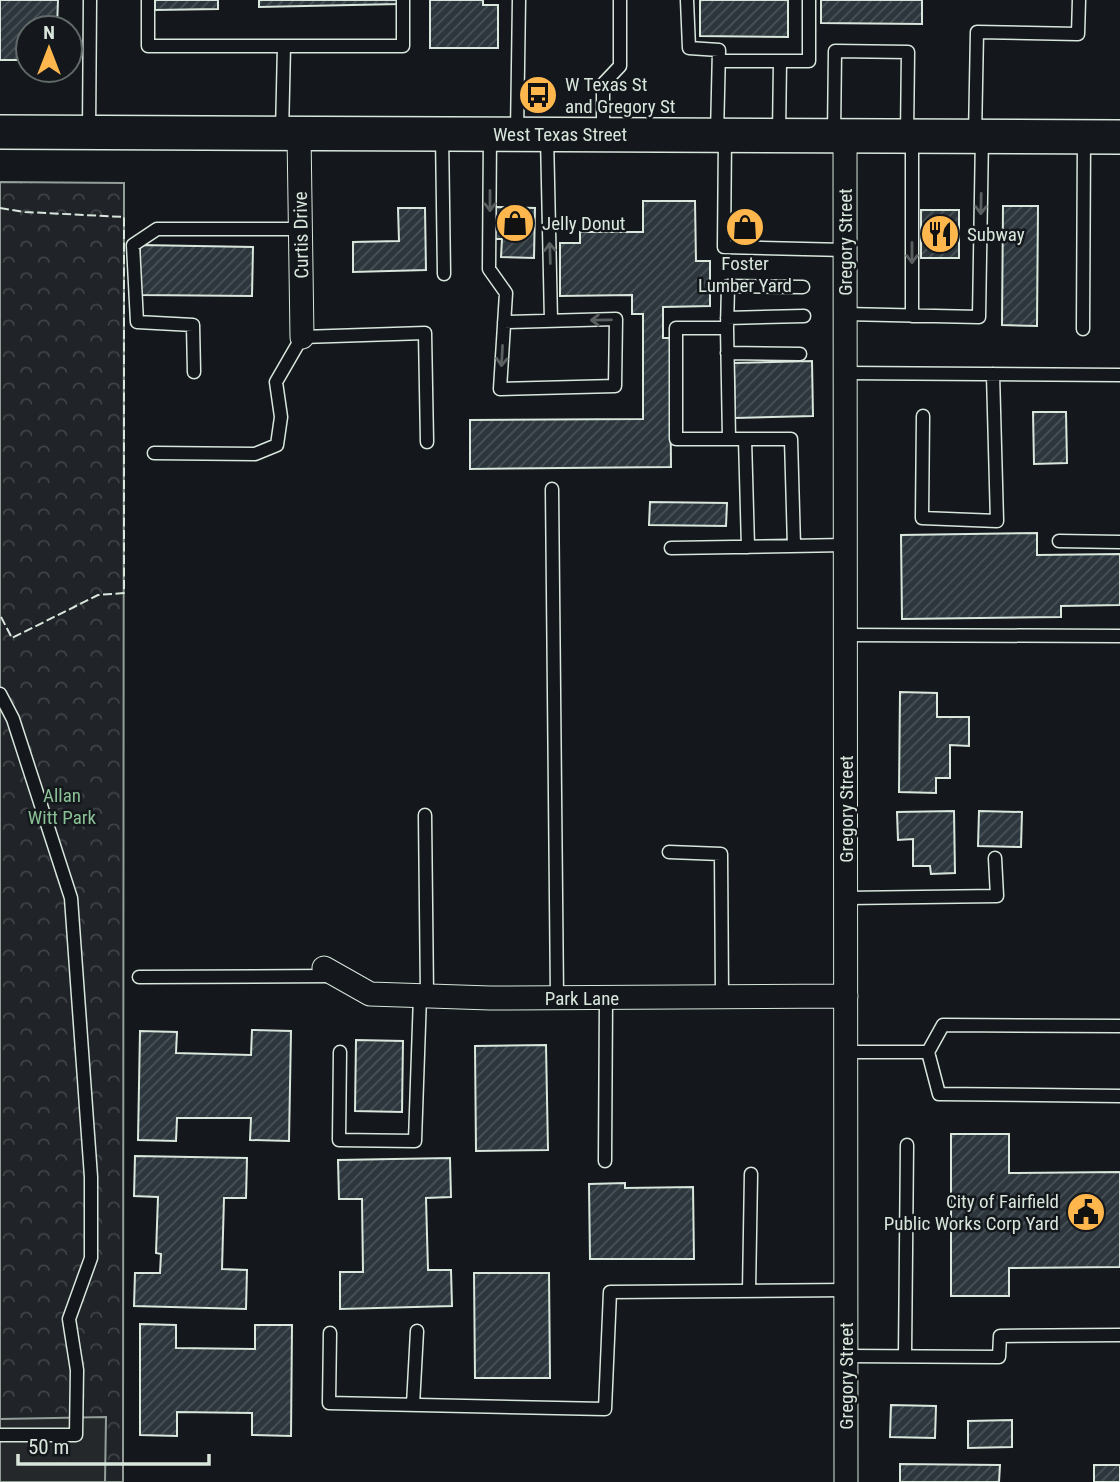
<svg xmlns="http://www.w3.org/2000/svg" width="1120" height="1482" font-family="'Roboto Condensed',sans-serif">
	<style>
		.park { fill: url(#park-crowns); stroke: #939e99; stroke-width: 2 }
		.parking { fill: #24282b; stroke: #939e99; stroke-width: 2 }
		.building { fill: url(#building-hatch); stroke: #d8e6dc; stroke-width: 2 }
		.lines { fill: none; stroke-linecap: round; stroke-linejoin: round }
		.lane-casing { stroke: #d8e6dc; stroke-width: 15 }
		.street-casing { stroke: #d8e6dc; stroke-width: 25 }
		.secondary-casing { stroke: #d8e6dc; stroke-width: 36 }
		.lane { stroke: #14181c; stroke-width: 12 }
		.street { stroke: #14181c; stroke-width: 23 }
		.secondary { stroke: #14181c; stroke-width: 33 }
		.fence { stroke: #d8e6dc; stroke-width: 2; stroke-dasharray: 9 3.5; stroke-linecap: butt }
		.oneway { stroke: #59605f }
		.labels { text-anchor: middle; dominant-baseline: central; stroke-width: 5; stroke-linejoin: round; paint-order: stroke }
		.poi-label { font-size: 19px; fill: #d8e6dc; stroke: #14181c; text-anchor: start }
		.street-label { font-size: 19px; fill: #d8e6dc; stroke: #14181c }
		.park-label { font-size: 19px; fill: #8ac095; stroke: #14181c }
	</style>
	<defs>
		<pattern id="park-crowns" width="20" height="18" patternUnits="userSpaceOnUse" patternTransform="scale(1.75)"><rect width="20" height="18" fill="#202428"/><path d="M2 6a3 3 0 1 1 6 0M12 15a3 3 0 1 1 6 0" fill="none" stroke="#404447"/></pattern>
		<pattern id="building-hatch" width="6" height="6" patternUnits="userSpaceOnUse" patternTransform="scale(1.75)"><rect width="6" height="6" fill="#2c363c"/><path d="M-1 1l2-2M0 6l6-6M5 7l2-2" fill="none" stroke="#4a5358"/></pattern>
	</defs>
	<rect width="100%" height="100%" fill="#14181c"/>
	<!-- park -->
	<path class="park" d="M0,182L124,183L123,1482H0Z"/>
	<!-- parking -->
	<path class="parking" d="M106,1417L105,1482H0V1419Z"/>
	<!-- building -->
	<path class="building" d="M0,0H58L57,28H28V60H0Z
		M155,0H218V9L155,10Z
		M259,0H399V4L259,7Z
		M430,0H483V5H498V48H430Z
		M700,0H788V37L700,36Z
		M821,0H922V24L821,23Z
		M643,201H695L696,261H710V306L663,307V338H670L671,467L470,469V420L643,419V314H632V295L560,296V243H580V232H643Z
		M1003,206H1038L1037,326L1002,325Z
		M496,207L535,208L534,258L501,257L502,239H495Z
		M398,208H425L426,270L353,272V242L399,241Z
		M921,210H959V258H921Z
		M140,245L253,247L252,296L140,295Z
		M812,361L813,416L735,418L734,363Z
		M1033,412H1066L1067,463L1034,464Z
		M650,502L727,503L726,526L649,525Z
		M1037,533V555L1120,554V605L1061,606V617L902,619L901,535Z
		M900,692L937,693V717H969V746L950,745V778H936V793L899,792Z
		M954,811L955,873L931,874L930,866H913V839L898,840L897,812Z
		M979,811L1022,812L1021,847L978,846Z
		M252,1030L291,1031L289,1141L250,1140L251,1118H177L176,1141L138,1140L140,1031L177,1032L176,1053L251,1055Z
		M356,1040L403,1041L402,1112L355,1111Z
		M546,1045L548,1150L476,1151L475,1046Z
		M951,1134H1009V1173L1120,1172V1267L1009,1268V1296H951Z
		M135,1156L247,1158L246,1198H224L222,1269L247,1270L246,1309L134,1306L135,1273H160L161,1254L156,1253L158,1197L134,1196Z
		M450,1158L451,1197L426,1198L428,1270H451L452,1306L340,1309V1272H363L362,1199H339L338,1160Z
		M625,1183V1188L693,1187L694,1259H590L589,1184Z
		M474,1273H549L550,1378H475Z
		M140,1324L176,1325V1348L255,1349V1325H292L291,1436L252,1435V1413L177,1412V1436L140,1435Z
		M891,1405L936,1406L935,1438L890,1437Z
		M1012,1420V1447L968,1448V1421Z
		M900,1464L1000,1465L999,1482H900Z
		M1094,1465H1120V1482H1094Z"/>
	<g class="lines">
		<defs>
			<path id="lane" d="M148,0V46H403V0
				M687,0L689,48L719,50L717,134
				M719,61H809V0
				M89,132L90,0
				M282,133L284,46
				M517,133L519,0
				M603,133V84L620,66V0
				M442,134L444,274
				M490,134L489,269L506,293L500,389L615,386L616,319L504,322
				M779,134L780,61
				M725,135L724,247L845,250
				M834,135L835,51L908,52L907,136
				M547,136L551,321
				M912,136V316
				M975,136L977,32L1078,34L1079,0
				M845,314L979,317L982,136
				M727,318L804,316
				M727,328L728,286L803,287
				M1083,329L1084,137
				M727,353L800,354
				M194,372L193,325L137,322L133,245L157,229H301
				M845,373L1120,375
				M923,416L922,518L997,521L993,374
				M729,439L727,328H676V439H745L748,547
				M745,439H791L794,546
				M154,453L255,454L277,445L281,417L276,382L302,337L425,333L427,442
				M552,489L557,998
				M1059,541L1120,542
				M671,548L845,545
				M845,635L1120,636
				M0,694L13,719L71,898L91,1177V1258L69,1319L77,1370L76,1435H0
				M425,815L427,996
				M669,852L721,854L722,997
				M846,898L997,896L995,858
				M139,977L331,976
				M1120,1026L943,1025L928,1052L939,1094L1120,1096
				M340,1052L339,1140L415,1141L420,996
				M846,1052H928
				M605,1161L606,997
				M749,1291L751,1174
				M330,1333L329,1403L605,1409L610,1292L846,1290
				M846,1356L999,1357L1000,1336L1120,1335
				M905,1356L907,1145
				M413,1405L417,1331"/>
			<path id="street" d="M299,134L302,337
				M845,136L846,1482
				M324,968L370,994L490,998L846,996"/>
			<path id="secondary" d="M0,132L1120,137"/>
		</defs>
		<!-- lane casing -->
		<use href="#lane" class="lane-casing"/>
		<!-- street casing -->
		<use href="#street" class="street-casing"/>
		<!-- secondary casing -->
		<use href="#secondary" class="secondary-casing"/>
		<!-- lane -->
		<use href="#lane" class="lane"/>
		<!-- street -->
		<use href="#street" class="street"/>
		<!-- secondary -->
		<use href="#secondary" class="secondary"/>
		<!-- fence -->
		<path class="fence" d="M0,208L25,212L124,217V593L98,595L12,638L0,615"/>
	</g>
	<!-- one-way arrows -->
	<defs><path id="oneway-shaft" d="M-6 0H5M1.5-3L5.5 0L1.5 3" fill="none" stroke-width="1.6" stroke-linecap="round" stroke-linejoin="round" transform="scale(1.75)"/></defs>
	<g class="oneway">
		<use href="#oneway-shaft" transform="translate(490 201) rotate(90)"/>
		<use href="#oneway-shaft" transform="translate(981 204) rotate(91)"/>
		<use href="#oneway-shaft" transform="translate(550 253) rotate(-92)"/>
		<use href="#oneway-shaft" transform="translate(912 253) rotate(90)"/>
		<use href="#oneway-shaft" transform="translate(601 320) rotate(179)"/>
		<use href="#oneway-shaft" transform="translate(502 356) rotate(93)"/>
	</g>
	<!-- icons -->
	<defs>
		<symbol id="bus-disc" viewBox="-11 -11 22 22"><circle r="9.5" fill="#ffb74d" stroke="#14181c"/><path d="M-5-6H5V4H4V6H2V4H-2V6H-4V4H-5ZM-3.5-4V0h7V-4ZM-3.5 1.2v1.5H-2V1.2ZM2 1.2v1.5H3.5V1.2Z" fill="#111"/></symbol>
		<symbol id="shop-disc" viewBox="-11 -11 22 22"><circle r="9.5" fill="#ffb74d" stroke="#14181c"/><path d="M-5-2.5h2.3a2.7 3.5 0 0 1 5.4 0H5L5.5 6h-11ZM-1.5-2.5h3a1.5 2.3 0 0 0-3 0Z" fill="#111"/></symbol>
		<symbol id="restaurant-disc" viewBox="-11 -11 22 22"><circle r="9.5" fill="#ffb74d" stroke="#14181c"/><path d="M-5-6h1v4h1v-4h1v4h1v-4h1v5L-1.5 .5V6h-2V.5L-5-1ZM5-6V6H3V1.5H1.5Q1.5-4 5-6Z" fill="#111"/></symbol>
		<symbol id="civic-disc" viewBox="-11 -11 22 22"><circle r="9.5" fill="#ffb74d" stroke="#14181c"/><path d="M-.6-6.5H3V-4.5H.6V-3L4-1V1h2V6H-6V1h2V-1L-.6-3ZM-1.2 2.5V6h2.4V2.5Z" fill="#111"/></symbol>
	</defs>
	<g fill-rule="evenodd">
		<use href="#bus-disc" x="516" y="73" width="44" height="44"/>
		<use href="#shop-disc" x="493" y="201" width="44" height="44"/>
		<use href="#shop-disc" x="723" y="205" width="44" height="44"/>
		<use href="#restaurant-disc" x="918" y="212" width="44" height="44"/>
		<use href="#civic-disc" x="1064" y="1190" width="44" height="44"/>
	</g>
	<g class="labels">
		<!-- poi labels -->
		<g class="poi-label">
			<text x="565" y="84">W Texas St<tspan x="565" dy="22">and Gregory St</tspan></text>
			<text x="542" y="223">Jelly Donut</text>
			<text x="967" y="234">Subway</text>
			<text x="745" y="263" text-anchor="middle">Foster<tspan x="745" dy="22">Lumber Yard</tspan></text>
			<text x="1059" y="1201" text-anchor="end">City of Fairfield<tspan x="1059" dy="22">Public Works Corp Yard</tspan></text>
		</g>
		<!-- street labels -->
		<g class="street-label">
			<text x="560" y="134">West Texas Street</text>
			<text transform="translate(301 235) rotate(-91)">Curtis Drive</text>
			<text transform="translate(845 242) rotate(-90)">Gregory Street</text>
			<text transform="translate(846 809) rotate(-90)">Gregory Street</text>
			<text x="582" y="998">Park Lane</text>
			<text transform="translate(846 1376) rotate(-90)">Gregory Street</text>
		</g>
		<!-- park labels -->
		<g class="park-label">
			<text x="62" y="795">Allan<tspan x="62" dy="22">Witt Park</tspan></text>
		</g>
	</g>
	<!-- north arrow -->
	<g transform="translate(49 49)"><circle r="33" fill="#14181c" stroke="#626a69" stroke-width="2"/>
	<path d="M0-5L12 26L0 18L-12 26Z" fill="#ffb74d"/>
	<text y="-10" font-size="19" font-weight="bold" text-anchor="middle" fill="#d8e6dc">N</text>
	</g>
	<!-- scale -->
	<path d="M18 1454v10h191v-10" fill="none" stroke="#d8e6dc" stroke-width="3.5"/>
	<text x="28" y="1454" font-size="21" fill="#d8e6dc" stroke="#14181c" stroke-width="5" paint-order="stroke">50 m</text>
</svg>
